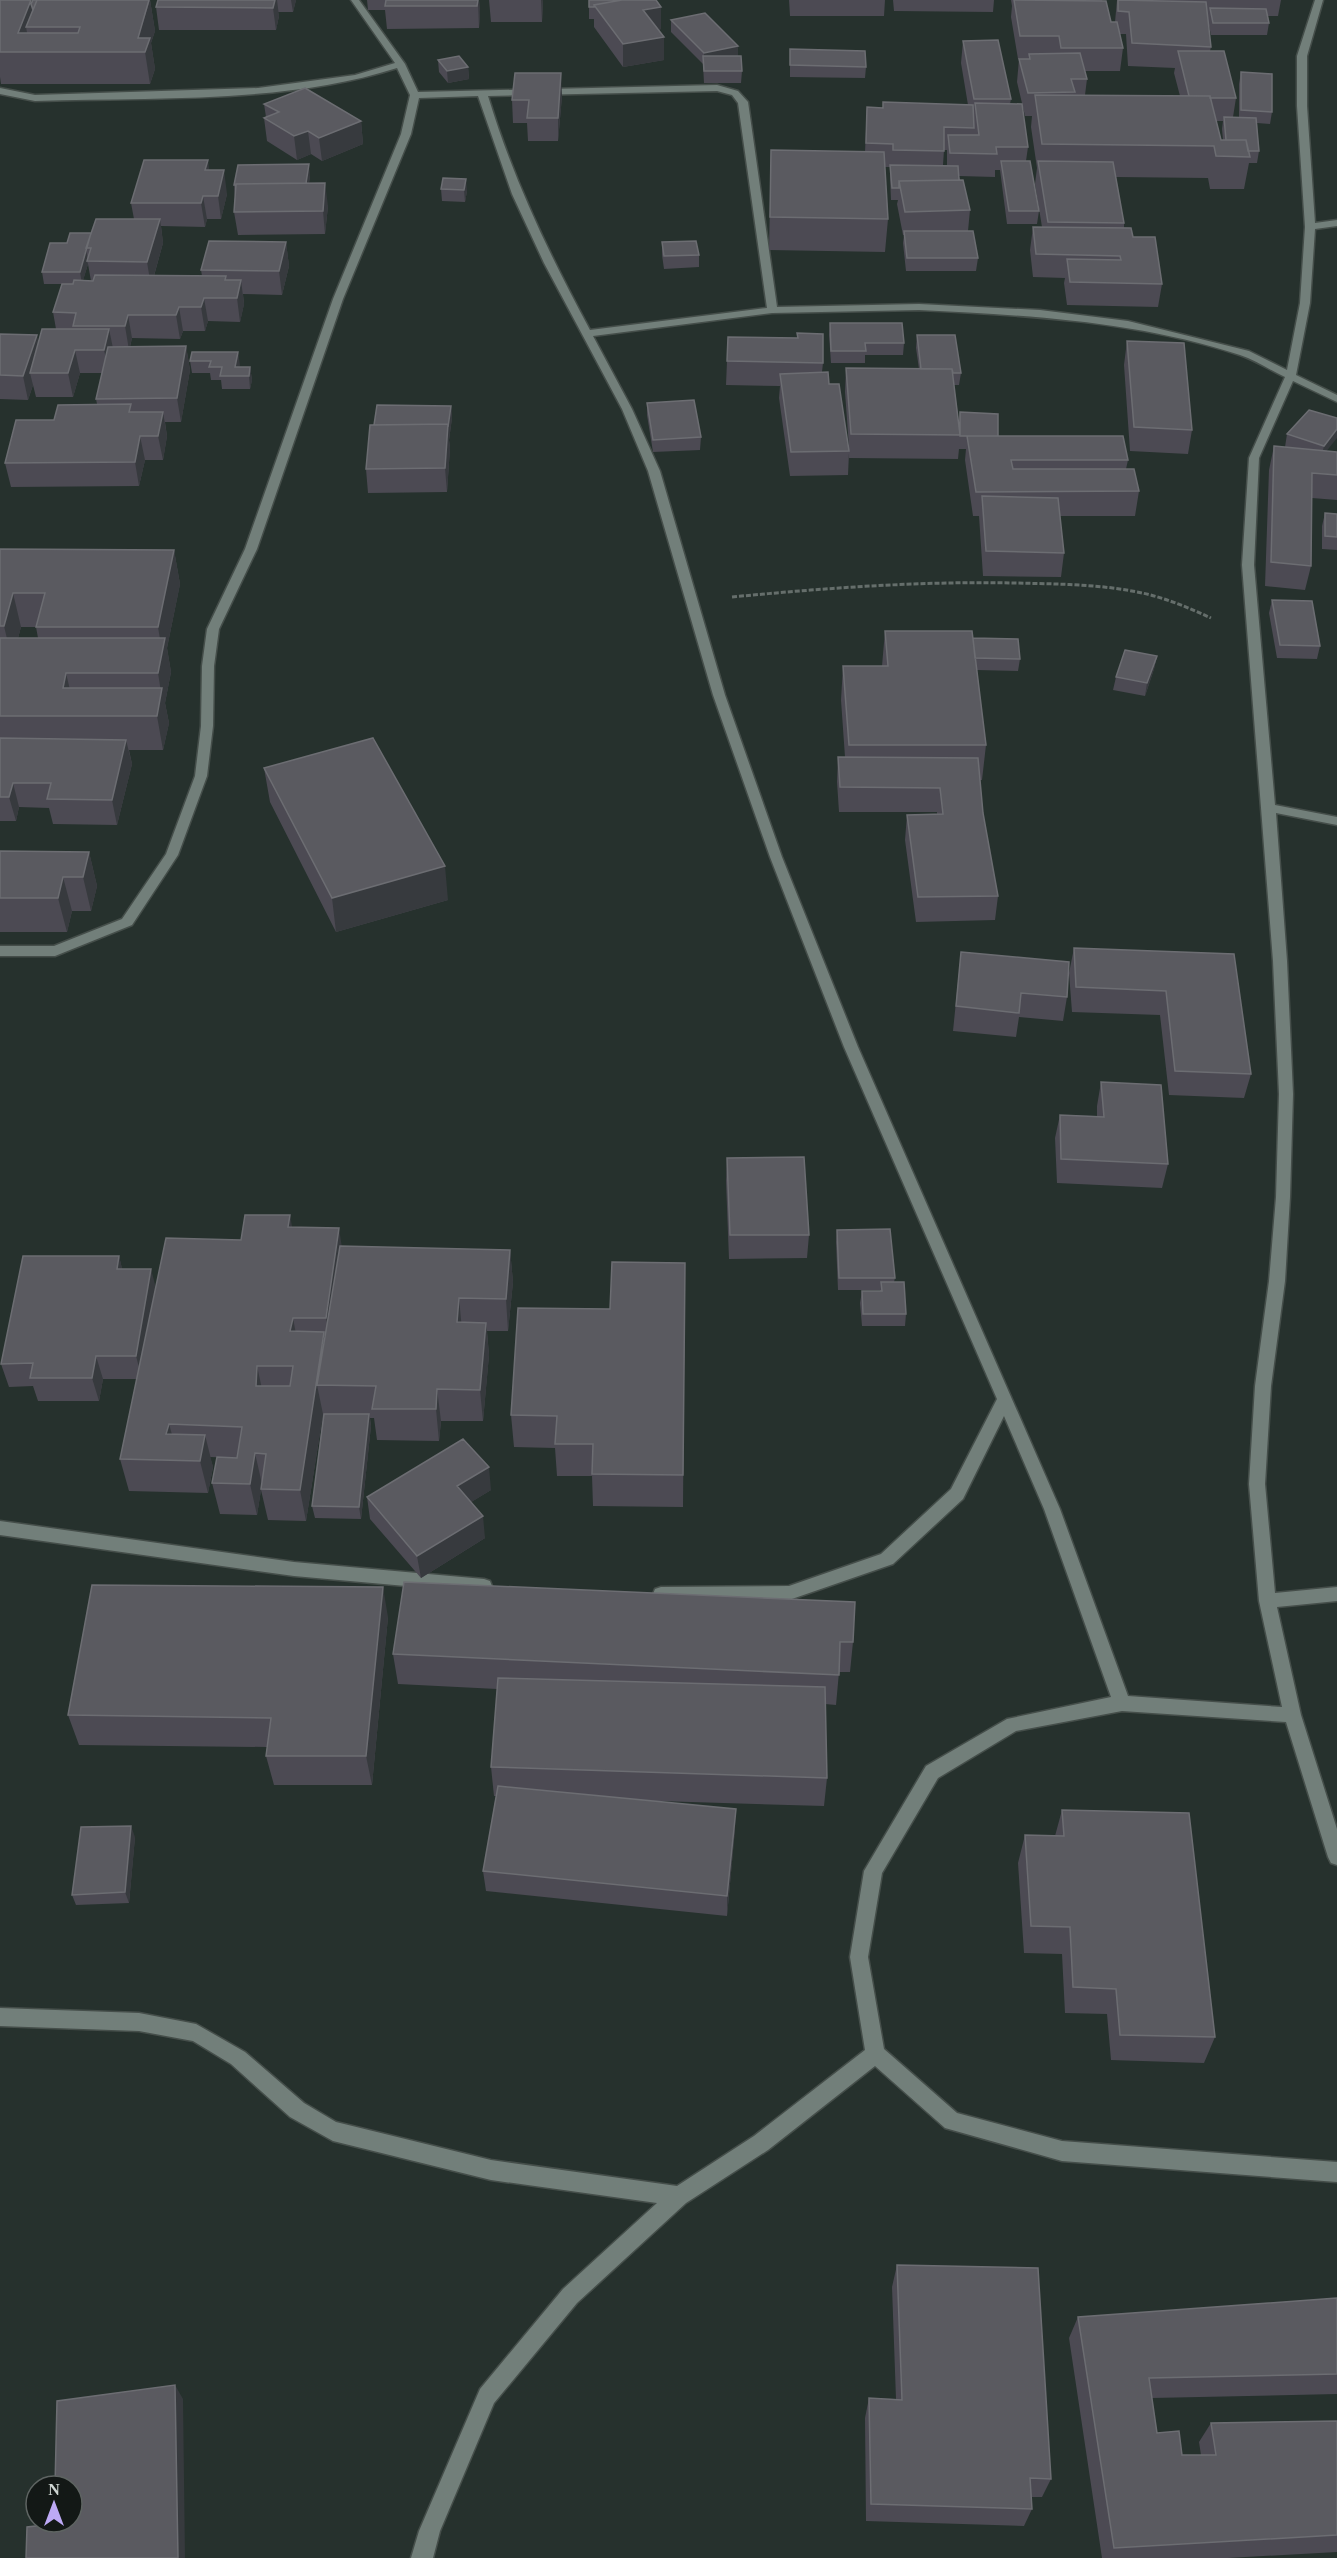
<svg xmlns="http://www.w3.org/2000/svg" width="1337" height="2558" font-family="'Times New Roman',serif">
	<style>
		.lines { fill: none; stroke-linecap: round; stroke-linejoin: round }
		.minor-casing { stroke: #454e4a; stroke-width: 3 }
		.path { stroke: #656e6b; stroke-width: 3; stroke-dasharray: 5 2; stroke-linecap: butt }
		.minor { fill: #727f7a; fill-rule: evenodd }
		.wall { fill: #4c4a53; fill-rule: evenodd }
		.shaded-wall { fill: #373a3e }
		.building { fill: #5a5a60; stroke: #6c6d72; stroke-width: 1.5; fill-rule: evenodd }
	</style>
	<rect width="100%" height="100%" fill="#26312d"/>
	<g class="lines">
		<defs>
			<path id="minor" d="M351,0H359L405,64L418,92L717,85L738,91L748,102L777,307L919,304L1040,310L1128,321L1249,351L1287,370L1300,303L1305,227L1297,106V56L1315,0H1323L1307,56V106L1315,223L1337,220V226L1315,229L1310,303L1296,375L1337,395V402L1293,381L1259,458L1254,565L1275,805L1337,817V825L1276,813L1287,961L1293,1094L1290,1197L1285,1281L1271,1386L1265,1484L1275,1593L1337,1587V1601L1277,1607L1301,1715L1337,1829V1865L1331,1863L1328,1857L1286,1722L1122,1711L1016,1731L938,1778L882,1873L868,1957L884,2049L957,2113L1062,2141L1337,2162V2182L1062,2161L945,2128L875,2066L768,2150L686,2203L577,2303L494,2403L440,2531L433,2558H411L419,2531L480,2389L563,2289L657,2203L491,2180L333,2141L290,2117L231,2064L193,2041L139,2031L0,2026V2008L139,2013L196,2024L245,2052L304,2103L336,2122L491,2160L677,2186L754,2136L865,2050L850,1957L864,1871L926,1766L1007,1719L1111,1697L1044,1509L1004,1416L963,1499L893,1564L789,1600L661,1601L655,1599L653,1594L655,1589L661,1587L789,1586L881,1554L951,1489L997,1399L844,1047L770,857L713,695L648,471L622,409L544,263L512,194L478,96L419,98L411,134L343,299L257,549L219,629L214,666L213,726L207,776L178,855L132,925L55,956H0V946H54L122,919L166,854L195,776L201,726L202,666L207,629L245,549L333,299L401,134L410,95L397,68C285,104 153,97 35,101L0,94V88L35,95L258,88L355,75L395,63ZM717,91L732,95L738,103L767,308L590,330C549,254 513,179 488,96ZM919,310C1027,315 1136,321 1240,355C1255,360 1270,370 1285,377L1249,458L1242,565L1273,961L1279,1094L1276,1197L1269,1281L1255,1386L1249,1484L1259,1601L1282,1707L1128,1696L1060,1509L858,1047L782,857L725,695L660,471L632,409L593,336L772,313Z
				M0,1521L294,1562L484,1579L490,1581L492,1586L490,1591L484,1593L294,1576L0,1535Z"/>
		</defs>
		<!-- minor casing -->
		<use href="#minor" class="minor-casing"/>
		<!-- path -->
		<path class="path" d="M732,597C826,588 920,581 1015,583C1057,584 1101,584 1142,593C1166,598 1189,608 1211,618"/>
		<!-- minor -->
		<use href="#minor" class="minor"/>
	</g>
	<!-- wall -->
	<path class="wall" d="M0,0L31,4L150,0L155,31L151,43L155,69L150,84H1L0,77Z
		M158,0H296L293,12H278L279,16L276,30H159L156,7Z
		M367,0H479L480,12L479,28L387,29L385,10H368Z
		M489,0H543L542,22H491Z
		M589,0L661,29L658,30L664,60L623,67L594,27V19H589Z
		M789,0H885L884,16H790Z
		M893,0H994L993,12L894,11Z
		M1011,0H1102L1111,22H1115L1117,0H1281L1278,16H1268L1269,23L1267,35H1211L1208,21L1211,47L1210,51L1236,98L1233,117L1239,118V84L1241,72L1272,112L1270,124L1257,123L1259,151L1257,163H1249L1244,189H1210L1208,178L1116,177L1124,223V228L1133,237L1162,284L1158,307L1067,305L1064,283L1065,278L1033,277L1030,250L1033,227H1042L1035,184L1037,168L1031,127L1032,116H1025L1017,82L1019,59H1029H1018L1011,17L1012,6ZM1120,34H1126L1128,66L1175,68L1174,73L1180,96L1085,95L1087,79L1085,71H1120L1123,48ZM1216,121H1223L1222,129L1223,140H1221Z
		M671,20L738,56L742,71L741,83H704L703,64L671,32Z
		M963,41L1011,99L1010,104L1028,147L1026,161L1039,211L1037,224H1007L1000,170H995V177L959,176L970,210L968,231L978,258L976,271H906L903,243L904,235H903L897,204L898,200H891L890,177V167H885L888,219L885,252L769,250L771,150L865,152L867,107L882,108L968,105L961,63ZM944,150H947V165H943Z
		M790,49L866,67L865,78L790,77Z
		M438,60L468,67L469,79L448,83L439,72Z
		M562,96L558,141H528L527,123H513L512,100Z
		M264,104L361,121L363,144L322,161L311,154L297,160L267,141L264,118L266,117Z
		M209,170L227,194L221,219H207L205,227L161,226L163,243L154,276H202L201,270L286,242L289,266L282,295L243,294L244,304L240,322L208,321L205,331H183L180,339L132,338L130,347L186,346L190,370L181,422H165L167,436L163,460H145L139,486L11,487L5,463L54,420L97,404L96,399L102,373H80L73,397H36L33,385L28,400L0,399V334L38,343L56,329L53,312L62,284H44L42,272L67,243L91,233L134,219L131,203ZM88,264L91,281L83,280Z
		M310,176L309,183L328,206L325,234L238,235L234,212L235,197L234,185Z
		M443,178L467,191L465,202L442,201L441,189Z
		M662,242L699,255V267L664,269L662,255Z
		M830,323L904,343L903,355H865V363H831L829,335Z
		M797,333L823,363L822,372L829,384L849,447L845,392L846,368L919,369L916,348L917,335L961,373L959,385H954L959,423L960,412L998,436L1128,460L1126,469L1139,491L1135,516H1060L1064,553L1061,577L983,576L979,516H973L965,460L966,449H959L958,459L849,458V453L848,475L790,476L779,398L780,386L726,385L728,337L797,338Z
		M1127,341L1192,430L1188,454L1130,451L1124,365Z
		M238,352L239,367H250L252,380L250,389H222L221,380H211L210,373H192L190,361Z
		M647,403L701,437L700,450L653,452L647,415Z
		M451,406L452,418L449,440L450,448L447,492L368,493L366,469L374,425Z
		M1309,410L1327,451L1337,452V500L1312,498L1311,566L1305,590L1265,586L1269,470L1274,446L1285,447L1287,434Z
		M1325,513L1337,514V550L1322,549V526Z
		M0,549L174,550L180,584L167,648L171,672L165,703L169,723L163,750H129L132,764L117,825L53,824L49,808L19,807L16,821H0ZM21,627H36L38,638H18Z
		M1272,600L1320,646L1317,659L1277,658L1269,613Z
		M885,631L973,638L1020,659L1018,671L977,670L986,745L982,780H980L983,813L998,896L995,920L916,922L905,840L907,815L937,814V812H839L837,782L838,757H845L841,700L843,666H882Z
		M1157,656L1154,669L1145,696L1113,690L1116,677Z
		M264,768L448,900L336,932L270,802Z
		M0,851L89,852L97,886L91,911H72L67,932H0Z
		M1074,948L1234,954L1251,1074L1244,1098L1169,1095L1160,1015L1072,1012L1069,973Z
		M961,952L1067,997L1063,1021L1019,1017L1016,1037L953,1031Z
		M1101,1082L1168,1164L1162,1188L1057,1183L1055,1138L1060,1115L1097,1116V1106Z
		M727,1158L809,1235L807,1258L729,1259L726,1181Z
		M292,1227L342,1246L510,1250L513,1282L508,1331H487L489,1355L483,1421H441L439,1441L377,1440L374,1418H370L371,1426L361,1519L315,1518L312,1506L323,1416V1414L306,1521L268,1520L261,1490L257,1515L220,1514L212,1483L237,1458L210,1457L213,1467L208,1493L129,1491L120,1459L137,1379H103L99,1401H38L33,1386L9,1387L1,1364L119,1256L122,1269L156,1288L241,1240Z
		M837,1230L895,1278L894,1282L906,1314L905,1326H862L860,1303L862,1291H880V1290H838L836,1242Z
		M685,1263L683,1507L593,1506L592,1476H557L555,1448L514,1447L511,1415L610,1309Z
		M491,1490L471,1502L485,1538L421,1578L370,1519L367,1497Z
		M388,1617L372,1785H274L266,1756L267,1747L79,1745L68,1715Z
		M853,1642L850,1672H839L836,1705L825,1704L827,1778L824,1806L658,1801L735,1829L727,1916L486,1891L483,1871L496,1796H494L491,1767L497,1689L398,1684L393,1654Z
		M1062,1810L1215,2037L1204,2063L1111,2060L1107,2014L1065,2013L1062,1954L1024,1953L1018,1863L1025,1835L1055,1836Z
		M135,1837L129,1903L76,1905L72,1895Z
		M897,2265L1051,2479L1042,2497H1031L1032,2509L1024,2526L866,2521L865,2418L869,2398L896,2399L892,2287Z
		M1337,2298V2394L1152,2398L1157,2433L1182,2455H1201L1199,2442L1211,2423L1337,2421V2552L1228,2558H1102L1069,2338L1078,2317Z"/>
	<!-- shaded-wall -->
	<path class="shaded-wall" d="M31,0L36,27H26L30,49L18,33Z
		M150,0L155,31L151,43L155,69L150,84L145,52L138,38Z
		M275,0H277L279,16L276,30L273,8Z
		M291,0H296L293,12Z
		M478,0H479L480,12L479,28Z
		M541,0H543L542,22Z
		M661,7V29L643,32V10Z
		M664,37V60L623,67V44Z
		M738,46V58L704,65V53Z
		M468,67L469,79L448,83L447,71Z
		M561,73L562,96L558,141V118Z
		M361,121L363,144L322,161L319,138Z
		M308,131L311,154L297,160L294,136Z
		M208,160L211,183L205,170Z
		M309,164L310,176L307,197L306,184Z
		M224,170L227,194L221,219L218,196Z
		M466,179L467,191L465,202L464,190Z
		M325,183L328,206L325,234L323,211Z
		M203,196L207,219L205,227L201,203Z
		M160,219L163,243L151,286L147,262Z
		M286,242L289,266L282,295L279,271Z
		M86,249L88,261H87L88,264L82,284L80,272Z
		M241,280L244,304L240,322L237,298Z
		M204,298L208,321L205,331L201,307Z
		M179,307L183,331L180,339L176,315Z
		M128,315L132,338L129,350L125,326Z
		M109,329L114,353L109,373L104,350Z
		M37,335L42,359L30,373L33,385L28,400L23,376Z
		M186,346L190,370L181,422L177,398Z
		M75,350L80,373L73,397L68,373Z
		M238,352L240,365L237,376L235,367Z
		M250,367L252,380L250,389L249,376Z
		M451,406L452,418L449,440L450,448L447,492L445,468L448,424Z
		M163,412L167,436L163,460L158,436Z
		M1337,429V438L1321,458L1324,446Z
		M140,436L145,460L139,486L135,462Z
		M174,550L180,584L167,648L171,672L165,703L169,723L163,750L157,716L161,692L158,673L162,651L158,627Z
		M13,593L21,627L12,660L4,626Z
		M1157,656L1154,669L1145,696L1147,683Z
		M66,673L74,707L63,688Z
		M126,740L132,764L117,825L112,800Z
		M13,783L19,807L16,821L9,797Z
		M89,852L97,886L91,911L83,877Z
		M445,866L448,900L336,932L332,898Z
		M63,877L72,911L67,932L58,898Z
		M290,1215L296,1249L288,1227Z
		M339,1228L344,1261L332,1351L326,1318Z
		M510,1250L513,1282L508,1331L506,1299Z
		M119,1256L125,1280L117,1269Z
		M151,1269L157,1292L142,1379L136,1356Z
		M459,1298L462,1330L457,1322Z
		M293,1318L299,1350L290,1331Z
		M486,1323L489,1355L483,1421L480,1390Z
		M324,1332L330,1365L317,1385L323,1414L306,1521L300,1490Z
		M96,1356L103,1379L99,1401L92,1378Z
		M257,1366L264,1398L256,1386Z
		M437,1389L441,1421L439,1441L436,1409Z
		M369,1414L371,1426L361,1519L359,1507Z
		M169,1424L178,1456L166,1434Z
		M205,1435L213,1467L208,1493L200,1461Z
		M255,1453L262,1484L257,1515L250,1484Z
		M489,1467L491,1490L460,1509L457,1486Z
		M483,1516L485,1538L421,1578L417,1556Z
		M383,1587L388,1617L372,1785L366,1756Z
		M736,1809L735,1829L727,1916V1896Z
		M131,1826L135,1837L129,1903L125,1892Z
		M175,2385L183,2399L185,2558H178Z"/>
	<!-- building -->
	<path class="building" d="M0,0H31L18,33H78L80,27H26L37,0H149L138,38H150L145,52H0Z
		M33,0H37L33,10L31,4Z
		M158,0H275L273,8L156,7Z
		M386,0H478L477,6H385Z
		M589,0H622L594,5V7H589Z
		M622,0H656L661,7L643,10L664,37L623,44L594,5Z
		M1014,0L1106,1L1111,22H1117L1123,48H1061L1059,36H1020Z
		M1118,0L1206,2L1211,47L1132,43L1129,12L1118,11Z
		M1210,8L1266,9L1269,23H1213Z
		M705,13L738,46L704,53L671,20Z
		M998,40L1011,99H974L963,41Z
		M790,49L865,51L866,67L790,65Z
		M1178,51H1224L1236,98H1210V96H1189Z
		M1080,53L1087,79H1071L1075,92L1028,93L1019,59H1030L1029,54Z
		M459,56L468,67L447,71L438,60Z
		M703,56H741L742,71H704Z
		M1241,72L1272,74V112L1241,110Z
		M515,73H561L558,118H527L529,100H512Z
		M305,88L361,121L319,138L308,131L294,136L264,118L279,112L264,104Z
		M1035,95L1210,96L1221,140H1246L1250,157L1216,156L1214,146L1042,144Z
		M883,102L973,105L974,128L944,127V151L893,150V144L866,143L867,107L883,108Z
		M975,103L1022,104L1028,147H996L997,154L950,153L948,135H979Z
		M1224,117L1256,118L1259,151H1248L1246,140H1226Z
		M771,150L884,152L888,219L770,217Z
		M144,160H208L205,170H224L218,196H203L201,203H131Z
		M1001,161H1030L1039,211H1009Z
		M1038,161L1113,162L1124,223L1048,222Z
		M309,164L306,183L236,184V185H234L238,165Z
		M890,165L958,166L959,180L899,181V188H892Z
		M443,178L466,179L464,190L441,189Z
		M963,180L970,210L905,212L899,181Z
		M325,183L323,211L234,212L236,184Z
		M96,219H160L147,262L87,261L91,248H86Z
		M1033,227L1131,228L1133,237H1155L1162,284L1070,282L1067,259L1121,260L1120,256L1036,254Z
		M904,231H973L978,258H907Z
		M70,233H91L80,272H42L50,243H67Z
		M209,241L286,242L279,271L201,270Z
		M696,241L699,255L664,256L662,242Z
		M95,275L226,276L225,280H241L237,298H204L201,307H179L176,315H128L125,326H73L76,313L53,312L62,284H73L74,280L93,281Z
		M830,323H902L904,343H865L866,351H831Z
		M42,329H109L104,350H75L68,373H30Z
		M797,333L823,334V363L727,361L728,337L798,338Z
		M0,334L37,335L23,376L0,375Z
		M917,335H955L961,373H953L952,369H921Z
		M1127,341L1184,343L1192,430L1134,427Z
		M186,346L177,398L96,399L108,347Z
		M192,352H238L235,367H250L249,376H220L222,367H209L211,361H190Z
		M846,368L952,369L960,435L851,434Z
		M828,372L829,384H839L849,451L791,452L780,374Z
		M694,400L701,437L653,440L647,403Z
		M131,404L129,412H163L158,436H140L135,462L5,463L16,420H54L58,405Z
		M377,405L451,406L448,427V424L374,425Z
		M1309,410L1337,418V429L1324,446L1287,434Z
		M960,412L998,414V436H960Z
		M448,424L445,468L366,469L370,425Z
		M967,436H1123L1128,460H1011L1013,469H1134L1139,491L976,492Z
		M1274,446L1337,452V475L1312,473L1311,566L1271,562Z
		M982,496L1058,498L1064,553L986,551Z
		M1325,513L1337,514V537L1325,536Z
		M0,549L174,550L158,627H36L45,593H13L4,626H0Z
		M1272,600L1312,601L1320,646L1280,645Z
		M885,631H972L986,745H849L843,666H888Z
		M0,638H165L158,673H66L63,688H162L157,716H0Z
		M973,638L1018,639L1020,659L975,658Z
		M1125,650L1157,656L1147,683L1116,677Z
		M0,738L126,740L112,800L47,799L51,783H13L9,797H0Z
		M373,738L445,866L332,898L264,768Z
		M838,757L978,758L983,813L998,896L918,897L907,815L943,814L940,788L840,787Z
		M0,851L89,852L83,877H63L58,898H0Z
		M1074,948L1234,954L1251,1074L1175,1071L1166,991L1076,987Z
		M961,952L1069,962L1067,997L1021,993L1019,1013L956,1006Z
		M1101,1082L1161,1085L1168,1164L1061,1159L1060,1115L1104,1117Z
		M804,1157L809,1235H730L727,1158Z
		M245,1215H290L288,1227L339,1228L326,1318H293L290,1331L324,1332L300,1490L261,1489L266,1454L255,1453L250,1484L212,1483L217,1457L237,1458L242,1427L169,1424L166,1434L205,1435L200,1461L120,1459L166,1238L241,1240ZM257,1366H293L290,1386H256Z
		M890,1229L895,1278H839L837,1230Z
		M340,1246L510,1250L506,1299L459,1298L457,1322L486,1323L480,1390L437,1389L436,1409H372L376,1386L317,1385Z
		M23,1256H119L117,1269H151L136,1356H96L92,1378H30L33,1363L1,1364Z
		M612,1262L685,1263L683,1475L592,1474L593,1444H555L557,1416L511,1415L518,1308L610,1309Z
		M881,1282H904L906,1314H863L862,1291H882Z
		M324,1414H369L359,1507L312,1506Z
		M463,1439L489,1467L457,1486L483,1516L417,1556L367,1497Z
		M404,1582L855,1602L853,1642H840L839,1675L393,1654Z
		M92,1585L383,1587L366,1756H266L271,1718L68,1715Z
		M498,1678L825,1687L827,1778L491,1767Z
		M498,1786L736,1809L727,1896L483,1871Z
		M1062,1810L1189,1813L1215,2037L1120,2035L1116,1989L1073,1987L1070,1927L1031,1926L1025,1835L1064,1836Z
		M131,1826L125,1892L72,1895L81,1827Z
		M897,2265L1038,2268L1051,2479L1030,2478L1032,2509L871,2504L869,2398L902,2400Z
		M1337,2298V2374L1149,2378L1157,2433L1179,2431L1182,2455H1216L1211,2423L1337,2421V2535L1114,2548L1078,2317Z
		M175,2385L178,2558H26L27,2527L54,2524V2522H72V2486H55L57,2401Z"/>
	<!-- north arrow -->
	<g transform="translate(54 2504)"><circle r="28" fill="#131816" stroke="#5e6462" stroke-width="1.5"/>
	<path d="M0-4.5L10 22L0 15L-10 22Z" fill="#bda9f5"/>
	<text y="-9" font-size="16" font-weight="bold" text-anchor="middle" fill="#cfd6d3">N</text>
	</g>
</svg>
